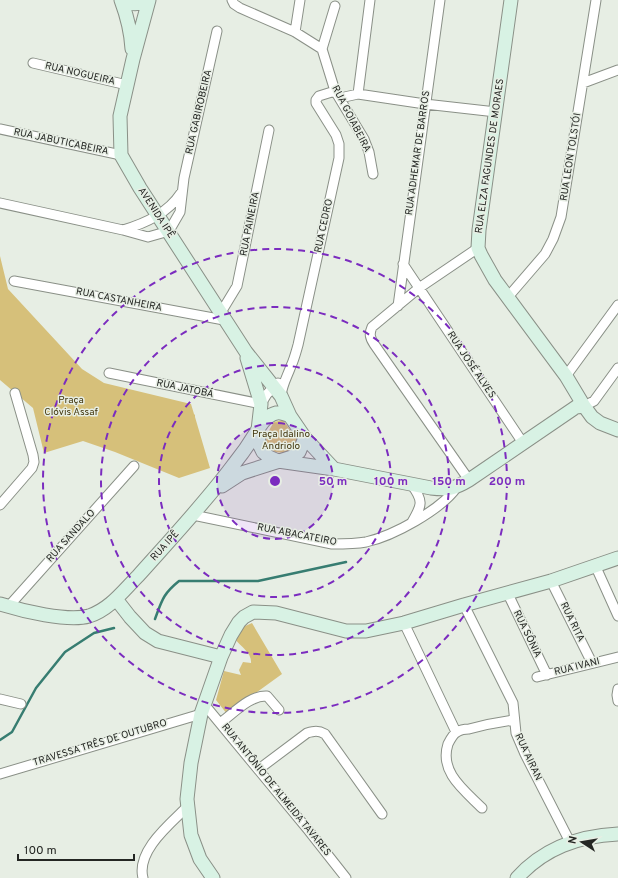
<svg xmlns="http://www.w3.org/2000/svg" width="618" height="878" font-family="Overpass,sans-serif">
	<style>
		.green { fill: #d6c07a }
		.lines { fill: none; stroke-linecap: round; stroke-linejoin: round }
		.stream { stroke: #377d71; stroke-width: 2.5 }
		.street-casing { stroke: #8a9087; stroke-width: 11 }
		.secondary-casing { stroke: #8a9087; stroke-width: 15 }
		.street { stroke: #fff; stroke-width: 9 }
		.secondary { stroke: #d8f2e4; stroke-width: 13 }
		.ring { fill: none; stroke: #7b2cbf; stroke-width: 2; stroke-dasharray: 7 5 }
		.labels { text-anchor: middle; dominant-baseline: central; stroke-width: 3; stroke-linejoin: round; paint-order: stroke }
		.street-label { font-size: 10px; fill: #242623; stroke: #e7eee4 }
		.park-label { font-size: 10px; fill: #42360d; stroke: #e7eee4 }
		.centre { fill: #7b2cbf; stroke: #e7eee4; stroke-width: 2 }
		.ring-label { font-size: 12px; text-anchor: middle; font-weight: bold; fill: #7b2cbf; stroke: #e7eee4; stroke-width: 3; stroke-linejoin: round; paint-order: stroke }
	</style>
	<rect width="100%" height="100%" fill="#e7eee4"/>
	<!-- green -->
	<path class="green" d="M0,256L8,289L82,369L104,383L191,404L194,414L195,415V417L210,468L179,478L115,452L83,441L44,453L33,408L0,380Z
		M283,420L299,442L293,452C265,456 259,445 274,422Z
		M252,623L282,674L227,714L216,700L224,671L241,675L239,670L243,662L251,663C252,653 241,647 235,639L241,628Z"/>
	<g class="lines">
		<!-- stream -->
		<path class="stream" d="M155,619C162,600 163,594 179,581H258L346,562
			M0,740L12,732L36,688L65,652L94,633L114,628"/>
		<defs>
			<path id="street" d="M232,0L234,4L240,8L295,32L322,49L335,91L364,139L369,152L373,174
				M295,32L300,0
				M322,49L335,6
				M33,63L127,85
				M583,83L618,70
				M358,94L370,0
				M340,98L358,94L425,104L496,112
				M0,129L121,155
				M0,203L123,230L148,237L169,231L180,212L184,178L217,31
				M123,230C146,223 168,213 181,193
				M403,264L523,443
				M14,281L224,320
				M508,297L545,254L553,239L561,217L596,0
				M398,306L440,0
				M220,314L237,286L269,130
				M109,373L261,404L267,394L278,383
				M566,376L618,305
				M281,396C282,385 287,377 291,366C294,360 296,352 298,345L339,158V144L336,135L316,103V100L319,96L335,91
				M584,406L594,401L618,368
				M469,480L374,344C370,338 369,334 372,327L419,288L478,248
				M411,484C424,501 422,505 412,522
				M0,505L32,468L34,462L33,455L15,393
				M193,515L332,544C343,544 355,544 366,542C393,536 441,510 457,487
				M595,565L618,616
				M551,581L592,663
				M507,592L547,675
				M464,605L513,703L516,733L525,754L570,842
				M8,607L134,466
				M404,623L456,732
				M537,677L618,657
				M618,689L617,695L618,701
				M0,699L21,704
				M204,704L309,831L346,878
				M220,723C234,713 250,695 267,696L279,710
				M259,769L307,733C314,731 318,730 325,734L382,814
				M0,774L201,714
				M482,808C464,790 439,772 448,744C450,740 453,734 457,732C460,730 465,729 469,729C484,725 499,722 514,720
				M143,878C136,851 170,824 187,807"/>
			<path id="secondary" d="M121,0C127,16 131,31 132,49
				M124,0C131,5 139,5 146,0
				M149,0L133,59L120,116L121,155L140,188L246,352L281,396L290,416L305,438L334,469
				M511,0L479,230L478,248L481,255L495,280L566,376L584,406L592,417L600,423L618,430
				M247,358L261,404L258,430L259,444L263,452L269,457L278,461L334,469L431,488C448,490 454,489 469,480L576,407L584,406
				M222,486L242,473L292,457L299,452L305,438
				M116,599L130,617L145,633L158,641L221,657
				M0,604C22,611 68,622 89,616C110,609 123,591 138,576C171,539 205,503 234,464C242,454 249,444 255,434C259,428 262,421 268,417C276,411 281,412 290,416
				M213,878L200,859L191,835L187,799L191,763L201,714L221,657L231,635L239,622L244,617L253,612L276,613L346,631H366L404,623L464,605L551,581L618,558
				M517,878C544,848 578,836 618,834"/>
		</defs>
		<!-- street casing -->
		<use href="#street" class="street-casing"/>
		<!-- secondary casing -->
		<use href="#secondary" class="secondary-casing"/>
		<!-- street -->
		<use href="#street" class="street"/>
		<!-- secondary -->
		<use href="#secondary" class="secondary"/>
	</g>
	<!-- distance rings -->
	<circle cx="275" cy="481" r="58" fill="#7b2cbf" fill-opacity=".12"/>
	<g class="ring">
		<circle cx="275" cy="481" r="58"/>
		<circle cx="275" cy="481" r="116"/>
		<circle cx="275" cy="481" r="174"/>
		<circle cx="275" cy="481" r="232"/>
	</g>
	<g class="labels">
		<!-- street labels -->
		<g class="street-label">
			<text transform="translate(80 74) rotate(13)">RUA NOGUEIRA</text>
			<text transform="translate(199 112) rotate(-77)">RUA GABIROBEIRA</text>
			<text transform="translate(351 119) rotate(63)">RUA GOIABEIRA</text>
			<text transform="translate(61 142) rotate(12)">RUA JABUTICABEIRA</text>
			<text transform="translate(418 153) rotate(-82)">RUA ADHEMAR DE BARROS</text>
			<text transform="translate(490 156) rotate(-82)">RUA ELZA FAGUNDES DE MORAES</text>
			<text transform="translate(571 157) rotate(-81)">RUA LEON TOLSTÓI</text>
			<text transform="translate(156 213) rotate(57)">AVENIDA IPÊ</text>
			<text transform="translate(250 224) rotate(-79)">RUA PAINEIRA</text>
			<text transform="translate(324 226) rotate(-78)">RUA CEDRO</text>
			<text transform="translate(119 300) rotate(11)">RUA CASTANHEIRA</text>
			<text transform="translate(471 365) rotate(56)">RUA JOSÉ ALVES</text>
			<text transform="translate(185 389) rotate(12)">RUA JATOBÁ</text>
			<text transform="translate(297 535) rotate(11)">RUA ABACATEIRO</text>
			<text transform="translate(71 536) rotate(-48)">RUA SANDALO</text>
			<text transform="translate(165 546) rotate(-48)">RUA IPÊ</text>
			<text transform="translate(572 622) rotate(64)">RUA RITA</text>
			<text transform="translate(527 634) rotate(64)">RUA SÔNIA</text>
			<text transform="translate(577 667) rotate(-14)">RUA IVANI</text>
			<text transform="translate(100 743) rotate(-17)">TRAVESSA TRÊS DE OUTUBRO</text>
			<text transform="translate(528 757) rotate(65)">RUA AIRAN</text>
			<text transform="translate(276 790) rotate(51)">RUA ANTÔNIO DE ALMEIDA TAVARES</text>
		</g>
		<!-- park labels -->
		<g class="park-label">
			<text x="71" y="400">Praça<tspan x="71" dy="12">Clóvis Assaf</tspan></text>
			<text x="281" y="434">Praça Idalino<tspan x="281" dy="12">Andriolo</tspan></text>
		</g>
	</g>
	<circle cx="275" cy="481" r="6" class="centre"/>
	<g class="ring-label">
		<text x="333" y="485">50 m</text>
		<text x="391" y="485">100 m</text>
		<text x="449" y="485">150 m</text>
		<text x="507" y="485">200 m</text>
	</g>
	<!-- north arrow -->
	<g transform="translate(582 842) rotate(282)" stroke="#e7eee4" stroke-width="3" paint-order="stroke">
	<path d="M0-3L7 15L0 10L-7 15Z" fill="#242623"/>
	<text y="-6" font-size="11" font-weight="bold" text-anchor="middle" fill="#242623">N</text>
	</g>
	<!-- scale -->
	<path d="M18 854v6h116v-6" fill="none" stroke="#242623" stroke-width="2"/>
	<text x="24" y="854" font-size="12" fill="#242623" stroke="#e7eee4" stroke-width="3" paint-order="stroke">100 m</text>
</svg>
